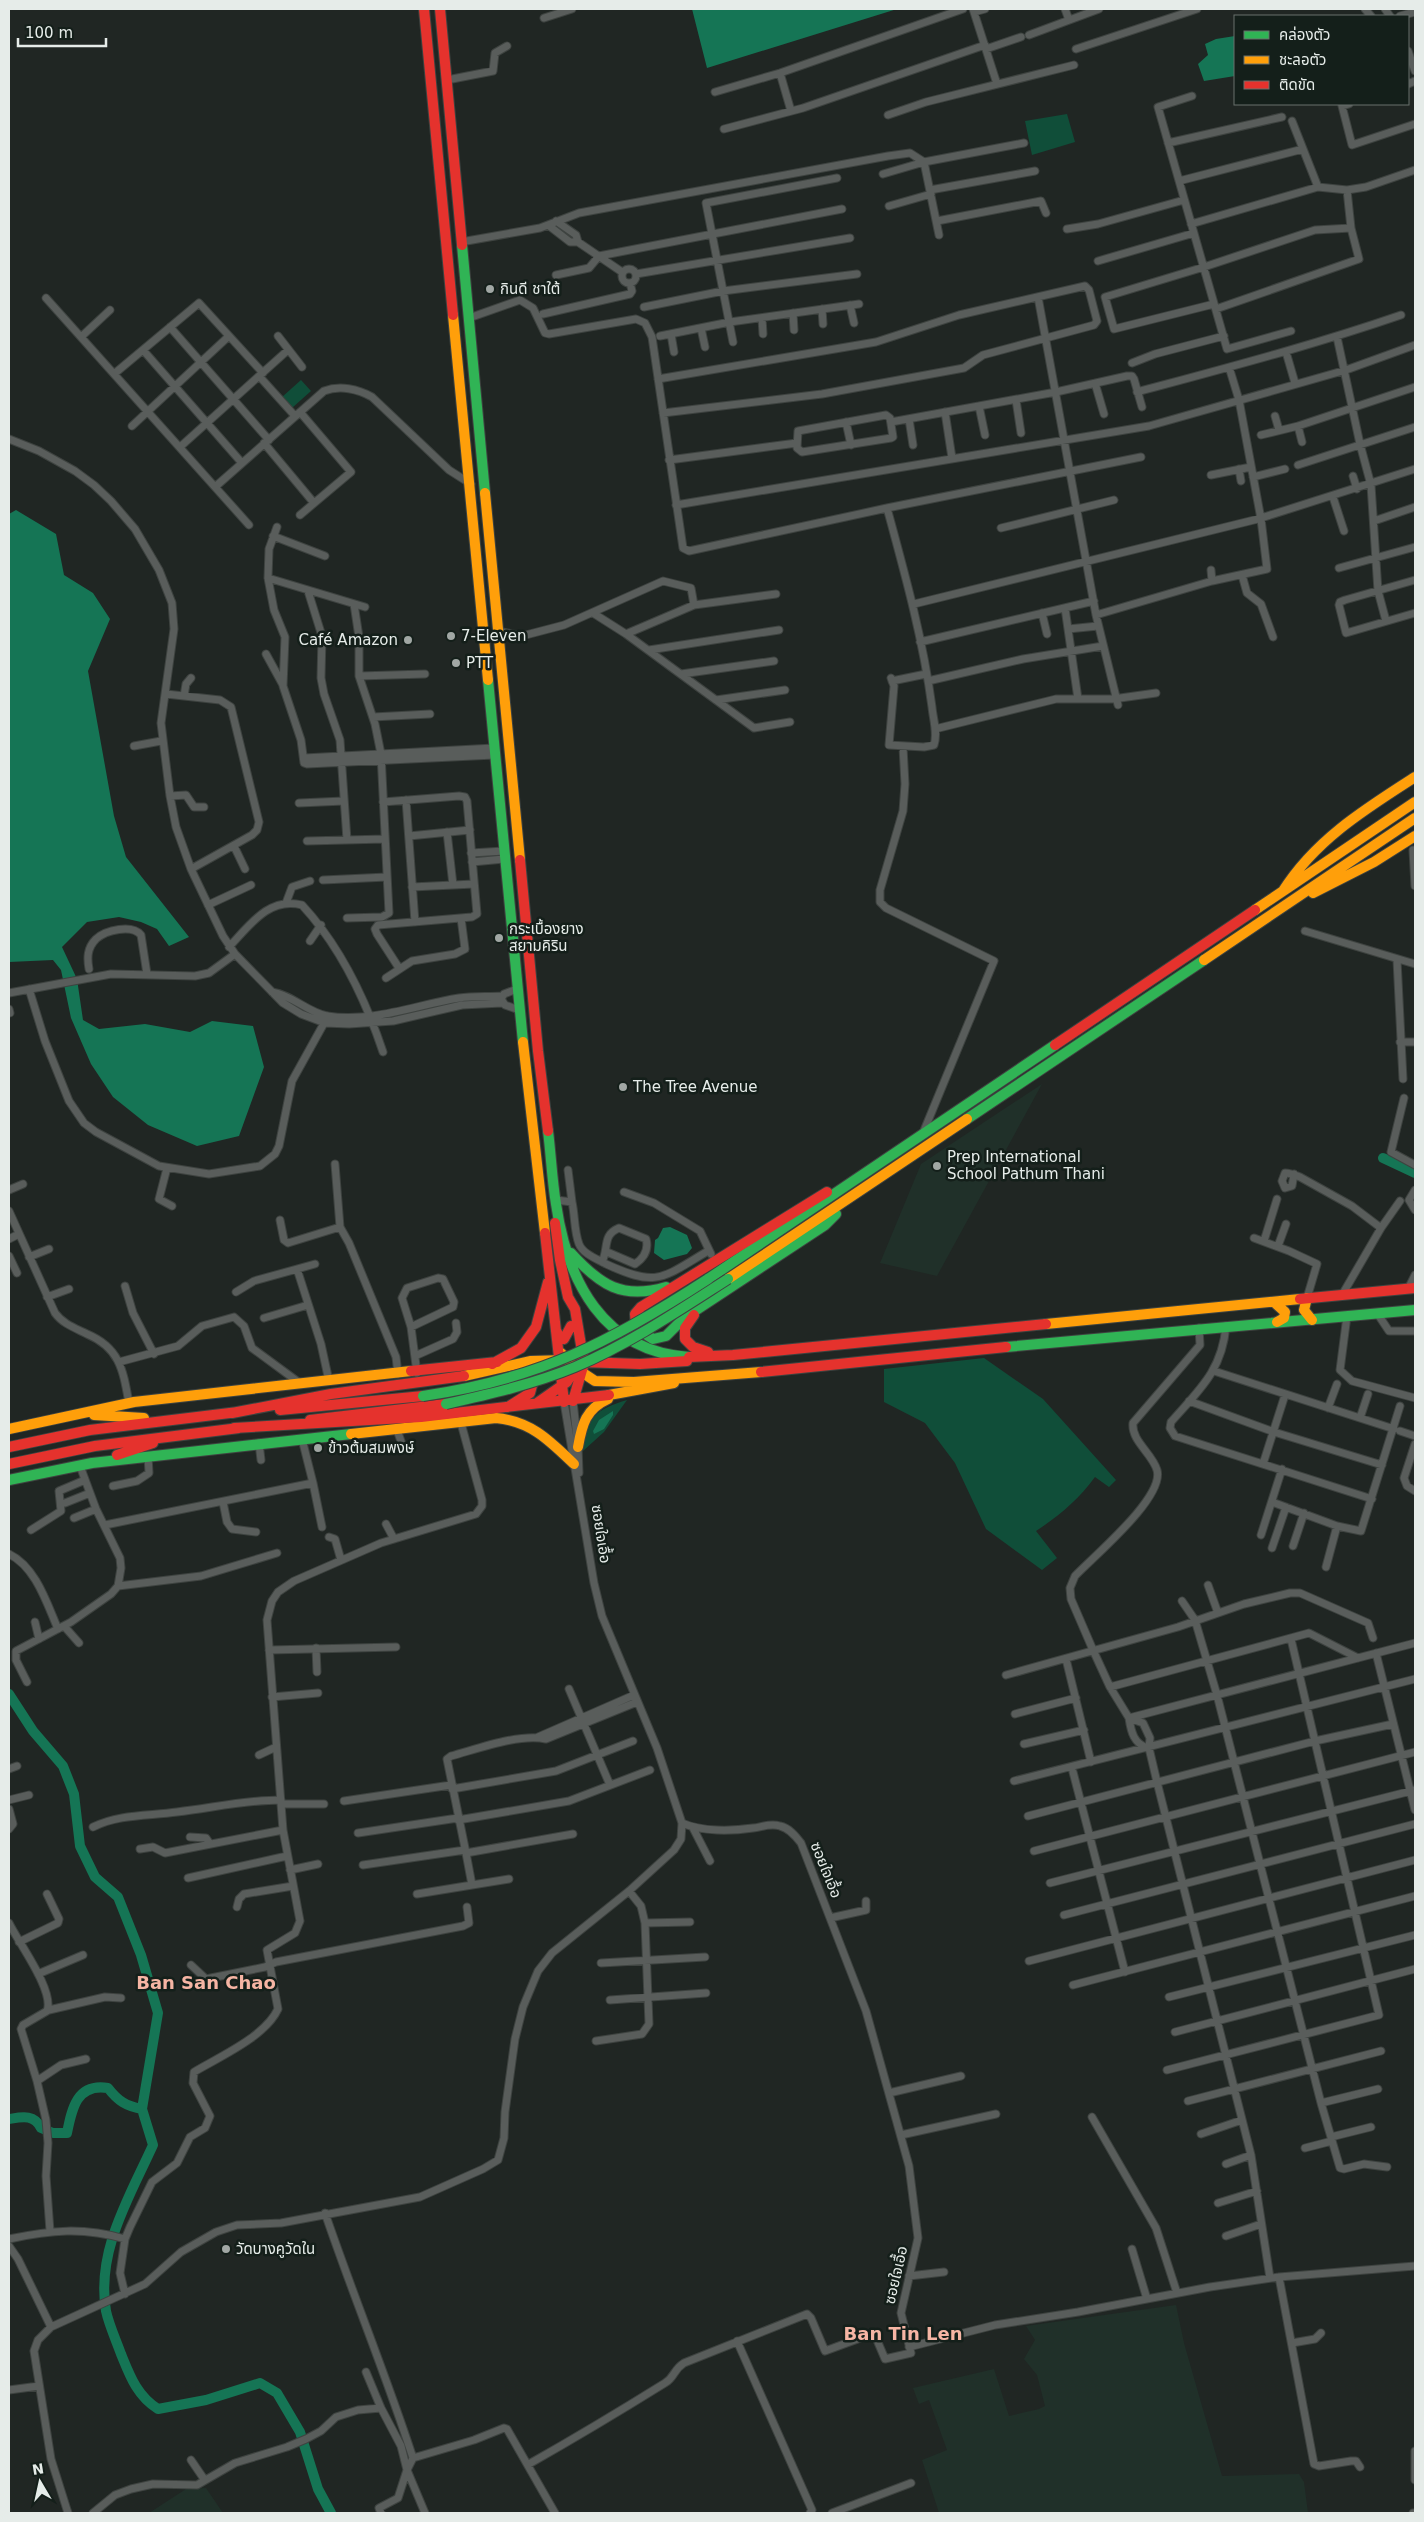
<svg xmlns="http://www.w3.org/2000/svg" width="1424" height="2522" font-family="'DejaVu Sans','Noto Sans Thai',sans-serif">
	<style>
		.built { fill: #203029 }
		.green { fill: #104e39 }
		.water { fill: #157555 }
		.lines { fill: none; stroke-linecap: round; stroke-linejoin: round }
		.river { stroke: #157555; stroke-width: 10 }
		.street-casing { stroke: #3e4340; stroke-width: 9 }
		.fast-casing { stroke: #3e4340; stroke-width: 12 }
		.slow-casing { stroke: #3e4340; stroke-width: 12 }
		.jam-casing { stroke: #3e4340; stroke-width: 12 }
		.street { stroke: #595d5b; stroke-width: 7 }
		.fast { stroke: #30b455; stroke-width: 10 }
		.slow { stroke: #ff9f0a; stroke-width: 10 }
		.jam { stroke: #e5322d; stroke-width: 10 }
		.fast-bridge-casing { stroke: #3e4340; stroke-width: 12; stroke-linecap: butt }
		.fast-bridge { stroke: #30b455; stroke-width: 10 }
		.poi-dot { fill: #a1a7a4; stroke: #141f1a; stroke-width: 2 }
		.labels { text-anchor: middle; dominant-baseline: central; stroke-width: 5; stroke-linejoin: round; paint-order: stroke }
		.poi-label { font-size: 15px; fill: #e6ece9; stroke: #141f1a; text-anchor: start }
		.street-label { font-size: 15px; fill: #e6ece9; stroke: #141f1a }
		.quarter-label { font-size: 18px; font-weight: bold; fill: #f6b5a4; stroke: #141f1a }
	</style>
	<rect width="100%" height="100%" fill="#202623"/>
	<!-- built -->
	<path class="built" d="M1042,1084L937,1276L880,1263L921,1164Z
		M1176,2305L1184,2343L1222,2476L1299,2474L1304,2482L1308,2513H939L922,2460L947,2450L929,2400L919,2404L913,2388L994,2369L1009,2416L1039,2409L1045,2406L1037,2375L1024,2359L1035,2340L1026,2326Z
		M206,2488L223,2513H149L186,2489Z"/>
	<!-- green -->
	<path class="green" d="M1067,114L1075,142L1032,155L1025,121Z
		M301,380L311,391L292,408L282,397Z
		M984,1358L1043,1399L1116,1480L1109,1487L1095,1477C1078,1500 1059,1516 1036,1531L1057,1558L1042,1570L986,1529L955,1463L925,1423L884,1402V1369Z
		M627,1400L604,1432L583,1451C588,1417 594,1410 627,1400Z"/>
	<!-- water -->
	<path class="water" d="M692,9H897L707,68Z
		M1235,36V76L1204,81L1198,64L1208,55L1205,44L1216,39Z
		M16,510L56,534L64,575L93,593L110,619L88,671L114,816L126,857L189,937L169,946L157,929L141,922L119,917L87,922L62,947L77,979L83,1020L99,1029L145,1024L190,1032L212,1021L253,1026L264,1067L239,1136L197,1146L148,1125L113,1097L91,1064L71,1018L61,970L53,960L9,962V514Z
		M670,1227L687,1235L692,1248L687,1254L664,1260L654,1253L655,1240L658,1238L663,1228Z
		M613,1411V1415L604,1429L594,1434L593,1431L599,1420Z"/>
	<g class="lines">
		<!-- river -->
		<path class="river" d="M1383,1158L1415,1173
			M9,1694L33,1731L63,1766L74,1794L80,1846L95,1877L118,1897L141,1955L158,2013L142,2109L153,2145C129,2198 96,2251 106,2311C109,2325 116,2340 121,2354C130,2376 137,2396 158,2409L206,2400L260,2383L277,2393L300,2432L318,2489L331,2513
			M9,2119C22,2117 34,2114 41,2128L53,2133H67C72,2108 77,2083 108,2088C118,2101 126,2106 142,2109"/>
		<defs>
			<path id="street" d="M973,9L997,84
				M1065,9L1069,20
				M1365,9L1371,16
				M1385,9L1390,16
				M974,12L985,9
				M1400,16L1415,12
				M544,18L572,9
				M1029,35L1099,9
				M986,49L1021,37
				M1076,49L1197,9
				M1408,51L1415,71
				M780,73L791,111
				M447,80L493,71L495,53L507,46
				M1408,84L1415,81
				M715,92L780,73L963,9
				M1192,96L1158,107L1227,349L1291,331
				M1349,104L1342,106L1352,145L1415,124
				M888,115L926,102L1074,65
				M1292,121L1318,187
				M724,129L803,108L985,45
				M1168,143L1282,117
				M883,174L924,162L939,235
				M1179,181L1303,149
				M930,190L1035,171
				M889,206L931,194
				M556,221L576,235L578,242L622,272
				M937,221L1041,201L1046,213
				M1191,224L1318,187L1347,190L1366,187L1415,170
				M548,225L570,242H578
				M1067,229L1098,224L1184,200
				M461,242L540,228L579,213L888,156L910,153L924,162L1024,143
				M1098,261L1194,233
				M622 276a7 7 0 1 1 14 0a7 7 0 1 1-14 0Z
				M636,274L850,238
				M556,275L589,268L599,256L842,209
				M1038,297L1096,615L1118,705
				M46,298L249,525
				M1214,304L1114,329L1105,297L1204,267L1315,230L1351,228
				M850,305L854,323
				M644,307L723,291L857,274
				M822,309L823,324
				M1216,309L1359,259L1351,228L1347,190
				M793,313L794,330
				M543,314L630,294L632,291L630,283
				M469,318L520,300L533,308L545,333L549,334L636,319L645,323L652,337L683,548L689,551L887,508L1141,457
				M762,318L763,334
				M170,327L269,440
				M701,328L705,347
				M671,334L674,352
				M278,336L302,367
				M660,336L730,322L859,304
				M81,337L110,310
				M1337,337L1360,444L1371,485L1378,591L1386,621
				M733,342L706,203L837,178
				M143,350L242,463
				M1286,352L1295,383
				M1132,363L1155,354L1224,336
				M114,374L199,303L263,373
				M259,376L295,416
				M658,379L876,342L959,315L1085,286L1089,290L1097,321L1094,325L983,355L964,368L822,394L663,413
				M1095,383L1104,414
				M1137,392C1226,368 1314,345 1401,315
				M1016,400L1021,433
				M979,406L985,435
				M945,412L952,458
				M886,415L890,418L893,437L891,438L802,452L797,448L798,431Z
				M1275,416L1279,430
				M909,419L913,445
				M846,422L851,445
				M891,422L1056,392L1127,376H1132L1134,379L1142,407
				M132,426L229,336
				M1298,426L1302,442
				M1261,435L1298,426L1415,387
				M9,439L39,451L75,471L94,485L111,501L135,529L159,570L172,603L174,629L161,723L170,796L176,827L191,869L223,936L235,954L283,1003L301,1014L325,1023L349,1024L393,1021L462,1005L502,1003
				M264,443L314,503
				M180,447L288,350
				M669,460L797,443
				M1298,465L1415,427
				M1239,469L1241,481
				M1211,475L1251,467
				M1353,476L1357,489
				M1253,477L1285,469
				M215,487L324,391C340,385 358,389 372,397L449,470L471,484
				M1333,497L1344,531
				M676,505L1149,426L1346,370L1415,345
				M887,508C905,574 923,639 932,707C933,719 938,733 934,745L924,747L889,745L894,686L891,678
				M300,515L351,472L300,412
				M1374,521L1415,507
				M277,527L269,549L268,578L274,610L285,637L283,686L301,740L304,763L307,764L494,755
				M1001,528L1114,500
				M273,536L325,556
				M1339,568L1415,547
				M1211,570L1212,581
				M1242,575L1247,593L1261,604L1273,637
				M268,578L365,607
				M1415,580L1345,600L1340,602L1339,605L1346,633L1415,613
				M308,591L322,636L321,678L324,694L340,740L347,840
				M914,604L1258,519L1415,469
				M1065,608L1078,699
				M593,613L626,634L754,728L790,722
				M1042,613L1047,634
				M1096,615L1212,581L1267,569L1261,519L1239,400L1229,367
				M1068,629L1098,626
				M498,631L522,636L564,625L663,581L691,588L694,605
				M626,634L694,605L776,594
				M920,642L1094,601
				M649,650L779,630
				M266,654L283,685
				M681,674L774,661
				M359,676L425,674
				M892,681L926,674
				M928,681L1023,659L1103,646
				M166,694L220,700L231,707L259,822L257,830L252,835L191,869
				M184,696L186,684L191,678
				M716,700L785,690
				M373,717L430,714
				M935,729L1056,699H1113L1156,693
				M134,746L161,741
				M903,747L905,784L903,811L880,890V902L886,908L994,961L923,1133
				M304,758L494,748
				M170,796L186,795L194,807H204
				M406,800L415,922
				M383,802L459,796L465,797L467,801L477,914L472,917L378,925L375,929L377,934L399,968
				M299,803L344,801
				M447,832L453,885
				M409,836L470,830
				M307,841L385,839
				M234,846L245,869
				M1413,850L1415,886
				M471,853L504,851
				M472,862L504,859
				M323,880L387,877
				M412,887L474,884
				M286,903L292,887L310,881
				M208,905L251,885
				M347,918L382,917L389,913L381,754L375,724L359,676V637L354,604
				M1305,931L1415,964
				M310,941L321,925
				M229,947C249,926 269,896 302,905C340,946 365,998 383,1052
				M1397,960L1403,1079
				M89,969C87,958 87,948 96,939C106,930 132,924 141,935L147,974
				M386,978L412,961L455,954L465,949L461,918
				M29,989L45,1041L69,1101L84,1123L96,1132L159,1166L209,1174L260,1166L275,1154L279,1146L292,1081L328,1016
				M517,989L504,994L501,999L505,1005L519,1010
				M272,992C292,995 307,1012 327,1016C373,1023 415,1005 459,998C473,996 488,997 502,996
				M9,993L111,974L195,976L209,973L235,954
				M9,1009L10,1013
				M1400,1042H1415
				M1404,1098L1391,1152L1415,1165
				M335,1164L340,1227L349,1243L396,1357L398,1374
				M167,1168L159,1199L172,1206
				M568,1170L572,1202
				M1294,1174L1292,1186L1285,1188L1282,1181L1285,1173C1291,1173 1295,1175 1300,1177L1352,1206L1381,1228L1342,1295
				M9,1190L23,1184
				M1415,1190L1409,1200L1415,1210
				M624,1192L654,1203L700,1231L711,1254
				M556,1200L572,1202C575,1215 574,1231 579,1244C583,1254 597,1259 606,1264C658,1288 662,1278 708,1251
				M9,1211L55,1313C63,1324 75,1328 87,1334C120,1348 123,1370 129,1403
				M280,1220L284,1240L288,1243L340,1227
				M1381,1228L1400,1201
				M1254,1238L1289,1251L1317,1264L1307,1298
				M9,1239L19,1234
				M1264,1241L1277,1199
				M1278,1246L1286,1224
				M9,1256L17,1273
				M29,1257L49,1249
				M602,1262C609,1248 602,1235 619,1228L646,1239C649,1250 644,1258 635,1264L607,1252
				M297,1269L321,1344L329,1381
				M125,1286L133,1313L154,1354
				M1408,1289L1415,1275
				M236,1292L254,1281L315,1264
				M47,1297L69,1289
				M1377,1313L1389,1331H1415
				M1347,1316L1340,1370L1352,1381L1415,1398
				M264,1318L308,1305
				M1226,1326C1222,1371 1199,1390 1171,1422L1170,1428L1175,1436L1372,1499
				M411,1327L453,1307L454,1302L443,1279L438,1278L407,1288L402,1298L411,1327L417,1373
				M1199,1328L1200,1345L1133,1423C1131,1441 1152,1453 1157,1470C1165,1497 1094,1556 1075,1576L1070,1588L1071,1599L1093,1650L1110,1687L1129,1718L1143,1723L1150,1738L1149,1748L1157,1782L1251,2155L1270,2278
				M415,1356L453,1339L457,1332L456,1323
				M119,1362L178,1346L202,1326L234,1317L244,1326L252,1348L301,1384
				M1214,1371L1394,1429
				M573,1401L578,1447L579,1473
				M1189,1401L1274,1432L1382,1465
				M1328,1408L1337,1384
				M1360,1418L1368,1394
				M397,1430L402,1444L407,1448
				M1400,1431L1415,1436
				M302,1439L313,1483
				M259,1443L261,1460
				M1415,1444L1404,1478L1407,1486L1415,1491
				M1263,1464L1285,1395
				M113,1486L137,1481L149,1473L148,1456
				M223,1502L227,1522L232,1529L256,1532
				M1272,1502L1337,1526L1361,1531L1400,1406
				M65,1503L90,1493
				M74,1518L96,1509
				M386,1524L394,1539
				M105,1525L313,1483L322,1527
				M31,1530L61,1511L59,1491L85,1480
				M1261,1535L1282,1469
				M329,1537L335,1539L341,1560
				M1293,1546L1304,1513
				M1272,1548L1286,1507
				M9,1554C36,1567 47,1604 58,1629
				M1326,1567L1337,1526
				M1208,1585L1218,1613
				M118,1586L201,1576L277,1553
				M1182,1601L1195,1620L1217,1695L1321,2103L1340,2168L1344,2169L1364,2164L1387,2167
				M35,1622L39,1639
				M64,1626L79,1643
				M316,1648L317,1672
				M269,1650L396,1647
				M1376,1653L1415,1810
				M1066,1659L1091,1762
				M1006,1675L1178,1627L1244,1604L1290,1593H1300L1368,1623L1373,1638
				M27,1682L16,1660V1651L71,1622L111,1594L118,1586L121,1568L120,1558L96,1509L80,1466
				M1110,1687L1309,1633L1358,1658
				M569,1689L610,1785
				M272,1697L318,1693
				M1015,1714L1076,1698
				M538,1737L634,1695
				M1024,1744L1084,1730
				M1148,1748C1134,1744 1131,1732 1129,1718L1415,1643
				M259,1755L276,1747
				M9,1769L17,1766
				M1073,1772L1125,1972
				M1014,1781L1415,1679
				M452,1789L556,1771L633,1741
				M9,1800L29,1795
				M344,1801L451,1785
				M281,1804H324
				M9,1809L13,1824L9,1829
				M1028,1816L1315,1741L1393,1724
				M458,1820L569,1801L650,1770
				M93,1827C119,1814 148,1816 177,1812C212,1808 245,1800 281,1800
				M693,1828L710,1861
				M358,1833L458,1818
				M573,1834L466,1853L447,1759L451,1756C477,1749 520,1733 546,1739L637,1702
				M190,1837L206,1838L210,1844
				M140,1849L153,1847L165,1853L283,1830
				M1034,1851L1415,1752
				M363,1865L465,1850
				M290,1870L318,1864
				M188,1878L287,1856
				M1050,1883L1415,1790
				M472,1885L509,1879
				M417,1894L472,1885L466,1853
				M237,1907L239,1899L244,1894L293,1886
				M1064,1915L1415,1824
				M830,1918L866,1910V1901
				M9,1923C18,1942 55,1991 47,2011L23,2025L21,2029L37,2081L46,2120L48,2143L46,2176L50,2231
				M645,1923L690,1922
				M19,1942L58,1923L59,1919L47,1894
				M1029,1961L1415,1860
				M601,1963L705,1957
				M191,1965L206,1979L265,1967L276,1962L463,1926L469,1923L467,1907
				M38,1974L83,1955
				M1073,1985L1415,1896
				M1169,1997L1415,1935
				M610,2000L706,1993
				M49,2010L105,1997L121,1998
				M1175,2032L1415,1969
				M596,2041L642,2034L649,2024L645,1923L641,1906L629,1891
				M1167,2070L1379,2015L1291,1639
				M37,2081L61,2065L86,2059
				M889,2093L961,2076
				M1188,2101L1381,2051
				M1321,2103L1378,2089
				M1092,2117L1156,2228L1177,2293
				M1201,2134L1242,2120
				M901,2135L996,2114
				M1331,2137L1371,2127
				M1305,2148L1332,2141
				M1226,2164L1251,2155
				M1218,2203L1257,2191
				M325,2213C353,2295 386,2375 413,2458L407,2470L425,2513
				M1226,2236L1261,2224
				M9,2239C51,2230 83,2227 125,2239
				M9,2246L18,2259L51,2327
				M1132,2249L1147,2299
				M909,2276L944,2272
				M1279,2277L1314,2464L1319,2466L1351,2461H1356L1360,2467
				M125,2294L120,2273L125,2239L130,2227L152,2182L177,2163L190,2137L205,2128L210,2116L193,2083L194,2072C219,2057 265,2037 278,2009L267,1950L295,1933L300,1921L283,1830L267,1620L272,1601L278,1592L294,1581L381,1543L476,1514L482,1506V1500L461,1423
				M737,2341L812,2510L810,2513
				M1292,2343L1315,2339L1321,2333
				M909,2347L995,2325L1078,2312L1210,2287L1279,2277L1415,2266
				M366,2372L381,2408L401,2446L407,2470L398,2498L379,2508L381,2513
				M9,2390L39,2386
				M1415,2451V2480
				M413,2458L474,2440L504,2428L507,2429L555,2513
				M191,2460L204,2479
				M529,2464C575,2438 620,2411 665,2383C675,2377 673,2370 684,2363L807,2314L811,2318L825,2351L874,2333L885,2359L911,2353L901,2313L918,2238L909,2166L866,2011L801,1843C795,1835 789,1828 780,1826C770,1823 762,1827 753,1828C732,1831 702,1832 682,1823L657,1748L602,1616L594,1583L564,1402
				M68,2513L51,2459L34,2351L38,2340L51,2327L145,2284L181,2252L216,2232L237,2225L281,2223L420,2197L483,2169L498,2160L504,2138L505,2112L515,2039L523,2007L538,1971L552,1953L629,1891L674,1850L681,1839L682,1823
				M93,2513L115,2495L131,2489L153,2484L197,2485L235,2463L287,2447L306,2439L321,2431L336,2417L358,2410L381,2408
				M832,2513L911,2483
				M1413,2513H1415"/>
			<path id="fast" d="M462,245L485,493
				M488,680L523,1042
				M967,1119L1204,960
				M548,1131C551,1155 552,1180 556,1204C567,1280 603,1352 689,1357
				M571,1253C600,1285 622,1300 666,1287
				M708,1279L1055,1045
				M636,1325V1328L653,1339L666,1336L684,1318L825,1225L836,1214
				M1006,1347L1415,1310
				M9,1480L92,1463L351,1434"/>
			<path id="slow" d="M453,315L488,680
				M485,493L520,860
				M1283,891C1315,840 1365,809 1415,777
				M1313,893L1374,862L1415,836
				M1255,910L1415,802
				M1204,960L1415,818
				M523,1042L545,1233
				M728,1279L967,1119
				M1307,1298L1304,1310L1312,1320
				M1274,1302L1285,1312L1284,1318L1277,1322
				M1046,1324L1300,1299
				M561,1353L577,1369L595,1381L634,1382L761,1372
				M464,1376L531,1361L565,1360
				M609,1395L674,1383
				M94,1415L144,1418
				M9,1429L134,1402L411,1371
				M351,1434L496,1418C531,1421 550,1441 574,1464
				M578,1447C582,1424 586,1409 608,1399"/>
			<path id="jam" d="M424,9L453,315
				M440,9L462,245
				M520,860L538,1051L548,1131
				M1055,1045L1255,910
				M555,1223L560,1260L568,1297L575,1309L584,1363L573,1401
				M545,1233L564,1402
				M1300,1299L1415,1288
				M694,1315L685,1328V1339L693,1347L708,1352
				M636,1325L635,1314L641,1307L827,1192
				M557,1332L559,1337L564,1339L571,1326
				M689,1357L733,1355L1046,1324
				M581,1362L640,1364L687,1361
				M492,1364L521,1348L536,1327L548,1282
				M411,1371L497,1362
				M761,1372L1006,1347
				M537,1403L567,1382L578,1364
				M508,1407L530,1393L533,1382L531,1374
				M280,1410L423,1396
				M232,1413L331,1394L464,1376
				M310,1420L446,1404
				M234,1428L421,1417L609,1395
				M9,1447L90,1430L238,1412
				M117,1455L153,1443
				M9,1464L95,1446L239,1428"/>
		</defs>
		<!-- street casing -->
		<use href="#street" class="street-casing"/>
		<!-- fast casing -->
		<use href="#fast" class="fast-casing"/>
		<!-- slow casing -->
		<use href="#slow" class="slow-casing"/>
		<!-- jam casing -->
		<use href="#jam" class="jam-casing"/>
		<!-- street -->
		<use href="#street" class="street"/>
		<!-- fast -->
		<use href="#fast" class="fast"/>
		<!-- slow -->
		<use href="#slow" class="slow"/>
		<!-- jam -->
		<use href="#jam" class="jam"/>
		<defs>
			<path id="fast-bridge" d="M423,1396C539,1379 611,1342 708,1279
				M446,1404C490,1394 534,1384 575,1367C629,1344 678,1311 728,1279"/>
		</defs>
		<!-- fast-bridge casing -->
		<use href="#fast-bridge" class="fast-bridge-casing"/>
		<!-- fast-bridge -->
		<use href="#fast-bridge" class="fast-bridge"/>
	</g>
	<!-- markers -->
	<g class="poi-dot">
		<circle cx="490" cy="289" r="5"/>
		<circle cx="451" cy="636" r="5"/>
		<circle cx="408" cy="640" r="5"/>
		<circle cx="456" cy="663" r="5"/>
		<circle cx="499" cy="938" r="5"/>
		<circle cx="623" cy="1087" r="5"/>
		<circle cx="937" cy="1166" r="5"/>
		<circle cx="318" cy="1448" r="5"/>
		<circle cx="226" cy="2249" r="5"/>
	</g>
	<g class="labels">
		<!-- poi labels -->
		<g class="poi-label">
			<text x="500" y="289">กินดี ชาใต้</text>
			<text x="461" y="636">7-Eleven</text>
			<text x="398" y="640" text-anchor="end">Café Amazon</text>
			<text x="466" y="663">PTT</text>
			<text x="509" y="929">กระเบื้องยาง<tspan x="509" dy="17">สยามคิริน</tspan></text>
			<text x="633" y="1087">The Tree Avenue</text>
			<text x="947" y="1157">Prep International<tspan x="947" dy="17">School Pathum Thani</tspan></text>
			<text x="328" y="1448">ข้าวต้มสมพงษ์</text>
			<text x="236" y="2249">วัดบางคูวัดใน</text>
		</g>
		<!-- street labels -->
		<g class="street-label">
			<text transform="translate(601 1534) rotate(81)">ซอยใจเอื้อ</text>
			<text transform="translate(826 1870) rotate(68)">ซอยใจเอื้อ</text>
			<text transform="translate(896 2275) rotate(-77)">ซอยใจเอื้อ</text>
		</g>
		<!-- quarter labels -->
		<g class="quarter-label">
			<text x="206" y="1982">Ban San Chao</text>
			<text x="903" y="2333">Ban Tin Len</text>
		</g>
	</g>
	<!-- border -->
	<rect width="1424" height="2522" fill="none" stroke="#e6ece9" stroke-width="20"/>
	<!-- legend -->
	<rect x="1234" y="15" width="175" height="90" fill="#141f1a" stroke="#68716d"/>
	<rect x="1244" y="31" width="25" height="8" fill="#30b455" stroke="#68716d"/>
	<text x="1279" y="40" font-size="15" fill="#e6ece9">คล่องตัว</text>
	<rect x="1244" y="56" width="25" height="8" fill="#ff9f0a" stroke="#68716d"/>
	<text x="1279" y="65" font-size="15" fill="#e6ece9">ชะลอตัว</text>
	<rect x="1244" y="81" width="25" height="8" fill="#e5322d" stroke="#68716d"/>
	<text x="1279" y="90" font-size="15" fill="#e6ece9">ติดขัด</text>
	<!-- north arrow -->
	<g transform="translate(40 2482) rotate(351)" stroke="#141f1a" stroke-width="4" paint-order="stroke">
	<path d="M0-4L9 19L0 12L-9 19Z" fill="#e6ece9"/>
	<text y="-8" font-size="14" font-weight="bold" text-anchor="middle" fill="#e6ece9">N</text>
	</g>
	<!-- scale -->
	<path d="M18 38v8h88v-8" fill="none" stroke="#e6ece9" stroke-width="2.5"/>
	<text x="25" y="38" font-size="15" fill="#e6ece9" stroke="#141f1a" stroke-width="4" paint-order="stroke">100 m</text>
</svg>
